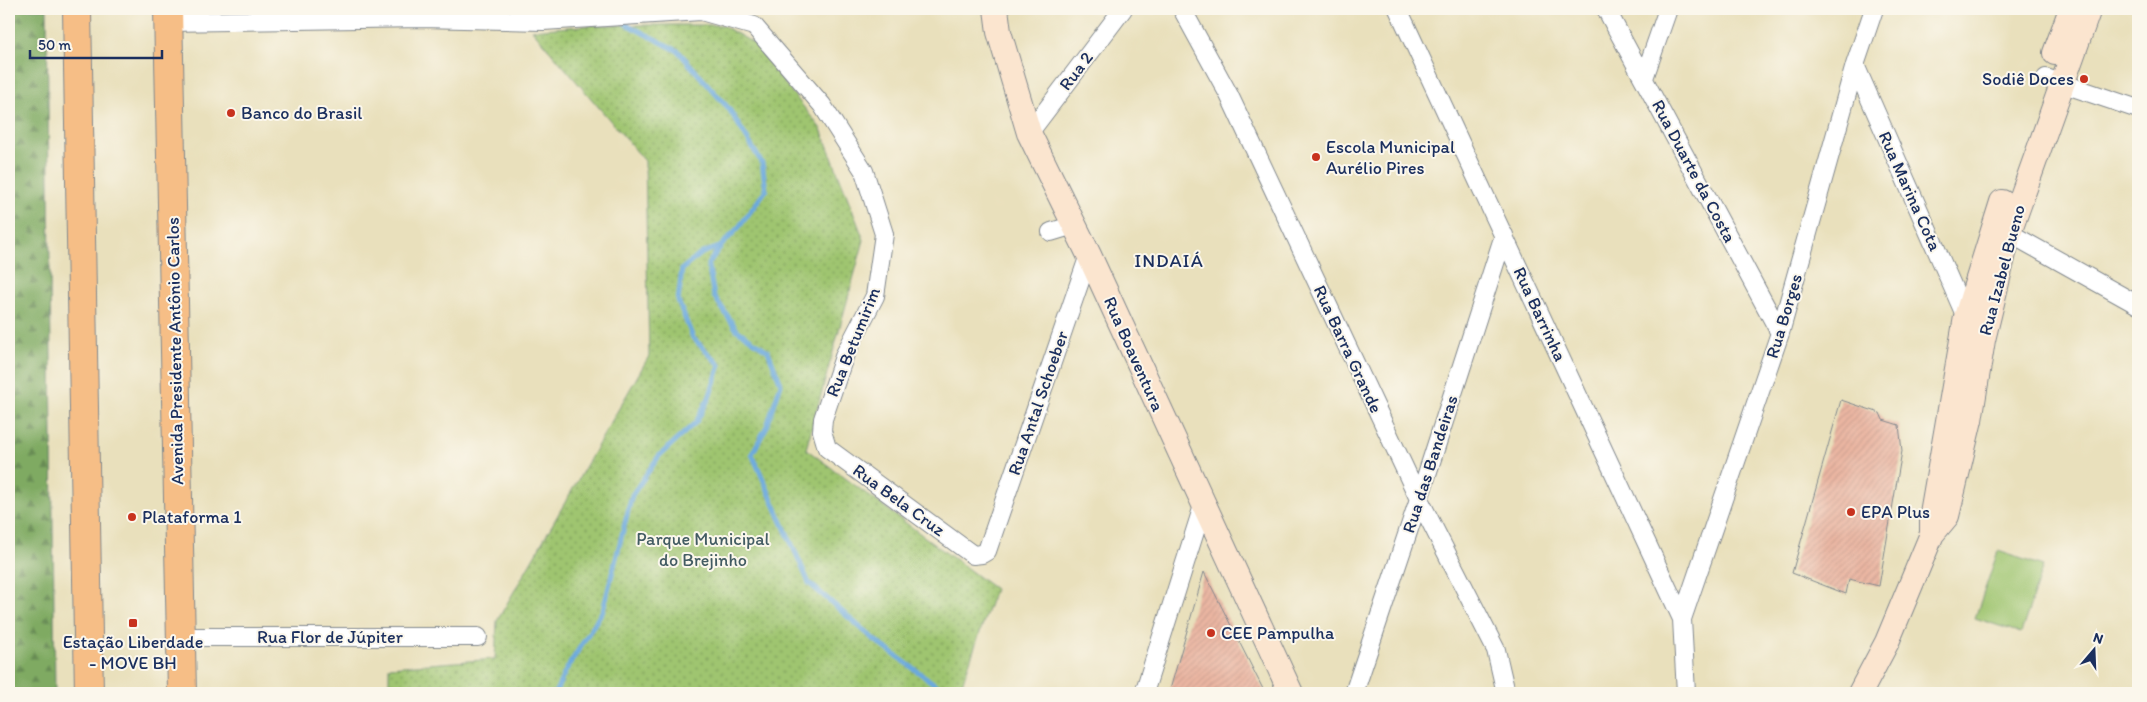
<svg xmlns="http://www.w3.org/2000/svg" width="2147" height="702" font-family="Itim,sans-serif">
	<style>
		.grass { fill: #9fc570; stroke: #5d7a67 }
		.forest { fill: url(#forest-firs); stroke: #4d6c60 }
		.park { fill: url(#park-dots); stroke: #5d7a67 }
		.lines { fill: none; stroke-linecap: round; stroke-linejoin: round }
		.stream { stroke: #6ba9dd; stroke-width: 5 }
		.building { fill: url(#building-hatch) }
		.street-casing { stroke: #82888d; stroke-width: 20 }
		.secondary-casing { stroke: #82888d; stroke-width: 26 }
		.highway-casing { stroke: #82888d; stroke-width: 30 }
		.street { stroke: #fff; stroke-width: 18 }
		.secondary { stroke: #fbe5cf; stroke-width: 24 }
		.highway { stroke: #f6be86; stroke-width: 28 }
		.poi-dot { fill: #c8321e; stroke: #fbf7ec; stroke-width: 2 }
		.labels { text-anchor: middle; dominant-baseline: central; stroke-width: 4; stroke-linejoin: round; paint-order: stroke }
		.street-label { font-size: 18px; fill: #1b2f5e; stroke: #fbf7ec }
		.poi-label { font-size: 18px; fill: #1b2f5e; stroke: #fbf7ec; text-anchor: start }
		.park-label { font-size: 18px; fill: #435c63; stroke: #fbf7ec }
		.neighbourhood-label { font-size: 19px; letter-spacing: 1px; fill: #1b2f5e; stroke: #fbf7ec }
	</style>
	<defs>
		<pattern id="forest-firs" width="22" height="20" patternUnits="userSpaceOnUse" patternTransform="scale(1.25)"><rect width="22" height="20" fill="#7faa62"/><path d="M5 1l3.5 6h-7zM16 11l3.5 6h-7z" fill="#678b54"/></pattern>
		<pattern id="park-dots" width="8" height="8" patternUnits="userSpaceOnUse" patternTransform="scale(1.25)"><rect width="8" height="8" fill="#9fc570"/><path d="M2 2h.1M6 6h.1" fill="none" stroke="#81a05f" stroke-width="1.8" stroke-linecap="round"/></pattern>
		<pattern id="building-hatch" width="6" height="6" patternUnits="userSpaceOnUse" patternTransform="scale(1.25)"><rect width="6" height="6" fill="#ebb6a2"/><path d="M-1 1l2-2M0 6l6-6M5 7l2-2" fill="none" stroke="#c99d8e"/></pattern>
	</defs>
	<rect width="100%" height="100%" fill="#fbf7ec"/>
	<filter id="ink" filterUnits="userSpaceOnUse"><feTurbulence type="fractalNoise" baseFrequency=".02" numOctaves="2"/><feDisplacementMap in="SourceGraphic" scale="10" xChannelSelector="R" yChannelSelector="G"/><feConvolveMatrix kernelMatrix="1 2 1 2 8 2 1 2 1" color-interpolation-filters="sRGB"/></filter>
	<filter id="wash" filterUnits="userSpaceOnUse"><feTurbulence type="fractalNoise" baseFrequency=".0096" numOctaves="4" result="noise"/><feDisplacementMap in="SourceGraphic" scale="20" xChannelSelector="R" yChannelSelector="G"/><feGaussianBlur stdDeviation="1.12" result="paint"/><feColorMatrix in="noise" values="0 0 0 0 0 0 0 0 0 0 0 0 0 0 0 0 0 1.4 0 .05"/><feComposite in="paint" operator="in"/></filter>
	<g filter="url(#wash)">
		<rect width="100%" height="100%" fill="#e9e0bc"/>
		<!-- grass -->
		<path class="grass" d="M1998,551L2043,566L2021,633L1975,618Z"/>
		<!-- forest -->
		<path class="forest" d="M9,9H47L55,693H9Z"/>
		<!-- park -->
		<path class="park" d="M593,25H722L753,43L821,129L864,240L806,449L995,589L961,687L965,693H389V667L495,659L497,621L649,356L645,161L532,30Z"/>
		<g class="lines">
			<!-- stream -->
			<path class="stream" d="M626,24L678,51L729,109L762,163L766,190L739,227L721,246L708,264L714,296L737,330L768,351L781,384L767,426L752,454L809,583L876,641L947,693
				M555,693L566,670L603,610L632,495L659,456L696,422L709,398L720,365L693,338L678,301L682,269L702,253L719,247"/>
		</g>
		<g id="blocks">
			<!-- building -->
			<path class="building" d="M1841,400L1880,413L1883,420L1899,425L1902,451L1879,586L1849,579L1846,594L1792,573Z
				M1204,572L1265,693H1169Z"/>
		</g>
	</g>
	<g filter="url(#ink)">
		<use href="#blocks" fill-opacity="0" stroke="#82888d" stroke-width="1"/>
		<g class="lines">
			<defs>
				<path id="street" d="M1182,9L1229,95L1419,499L1496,650L1506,693
					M1398,9L1682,619
					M1606,9L1780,333
					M168,22L422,18L543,21L701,11L754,26L822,105L864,171L884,234L875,296L845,354L823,419L822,431L827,448L973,555L982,554L987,551L1089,255
					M1855,65L1966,317
					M1644,78L1668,9
					M2046,78L2138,109
					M1029,133L1123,9
					M1998,229L2009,233L2138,305
					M1051,232L1074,225
					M182,637H478
					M1144,693L1203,506
					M1354,693L1419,499L1504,235
					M1686,693L1682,619L1780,333L1855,65L1874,9"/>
				<path id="secondary" d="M996,9L999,32L1029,133L1089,255L1291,693
					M2055,53L2071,9
					M1932,533V513L1966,317L2002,202
					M1860,693L1887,642L1932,534L1947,516L1970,420L1983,340L2009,233L2089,9"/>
				<path id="highway" d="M77,9L89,693
					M168,9L182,693"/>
			</defs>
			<!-- street casing -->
			<use href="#street" class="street-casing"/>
			<!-- secondary casing -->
			<use href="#secondary" class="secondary-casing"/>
			<!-- highway casing -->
			<use href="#highway" class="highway-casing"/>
			<!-- street -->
			<use href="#street" class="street"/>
			<!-- secondary -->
			<use href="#secondary" class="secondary"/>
			<!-- highway -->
			<use href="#highway" class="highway"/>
		</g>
	</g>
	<!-- markers -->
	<g class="poi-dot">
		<circle cx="2084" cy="79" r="5"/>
		<circle cx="231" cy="113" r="5"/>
		<circle cx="1316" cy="157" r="5"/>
		<circle cx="1851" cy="512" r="5"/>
		<circle cx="132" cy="517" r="5"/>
		<rect x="128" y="618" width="10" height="10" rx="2.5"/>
		<circle cx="1211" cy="633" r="5"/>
	</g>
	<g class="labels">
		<!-- street labels -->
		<g class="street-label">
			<text transform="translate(1076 71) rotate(-53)">Rua 2</text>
			<text transform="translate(1694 171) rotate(62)">Rua Duarte da Costa</text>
			<text transform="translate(1910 191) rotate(66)">Rua Marina Cota</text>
			<text transform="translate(2002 270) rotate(-75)">Rua Izabel Bueno</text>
			<text transform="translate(1540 314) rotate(65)">Rua Barrinha</text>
			<text transform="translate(1784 316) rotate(-73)">Rua Borges</text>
			<text transform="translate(853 342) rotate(-68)">Rua Betumirim</text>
			<text transform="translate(1348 349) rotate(65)">Rua Barra Grande</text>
			<text transform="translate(175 351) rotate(-91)">Avenida Presidente Antônio Carlos</text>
			<text transform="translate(1134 354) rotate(66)">Rua Boaventura</text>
			<text transform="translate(1038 403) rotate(-71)">Rua Antal Schoeber</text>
			<text transform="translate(1430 464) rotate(-72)">Rua das Bandeiras</text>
			<text transform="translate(899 500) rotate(36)">Rua Bela Cruz</text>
			<text x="330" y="637">Rua Flor de Júpiter</text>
		</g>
		<!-- poi labels -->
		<g class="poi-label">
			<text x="2074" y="79" text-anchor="end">Sodiê Doces</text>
			<text x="241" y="113">Banco do Brasil</text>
			<text x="1326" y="147">Escola Municipal<tspan x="1326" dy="21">Aurélio Pires</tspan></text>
			<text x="1861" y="512">EPA Plus</text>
			<text x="142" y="517">Plataforma 1</text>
			<text x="1221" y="633">CEE Pampulha</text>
			<text x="133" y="642" text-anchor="middle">Estação Liberdade<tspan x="133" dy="21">- MOVE BH</tspan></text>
		</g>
		<!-- park labels -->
		<g class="park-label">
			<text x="703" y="539">Parque Municipal<tspan x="703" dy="21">do Brejinho</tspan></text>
		</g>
		<!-- neighbourhood labels -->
		<g class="neighbourhood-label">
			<text x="1169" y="260">INDAIÁ</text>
		</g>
	</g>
	<!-- margin -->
	<rect width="2147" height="702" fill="none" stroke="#fbf7ec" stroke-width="30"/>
	<!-- north arrow -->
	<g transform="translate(2094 650) rotate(19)" stroke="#fbf7ec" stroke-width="4" paint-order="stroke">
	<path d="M0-4L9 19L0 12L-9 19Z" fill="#1b2f5e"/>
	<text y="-8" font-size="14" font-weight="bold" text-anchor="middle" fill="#1b2f5e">N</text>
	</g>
	<!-- scale -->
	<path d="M30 50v8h132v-8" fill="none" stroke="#1b2f5e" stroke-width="2.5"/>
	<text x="38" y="50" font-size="15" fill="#1b2f5e" stroke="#fbf7ec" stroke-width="4" paint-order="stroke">50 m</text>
</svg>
